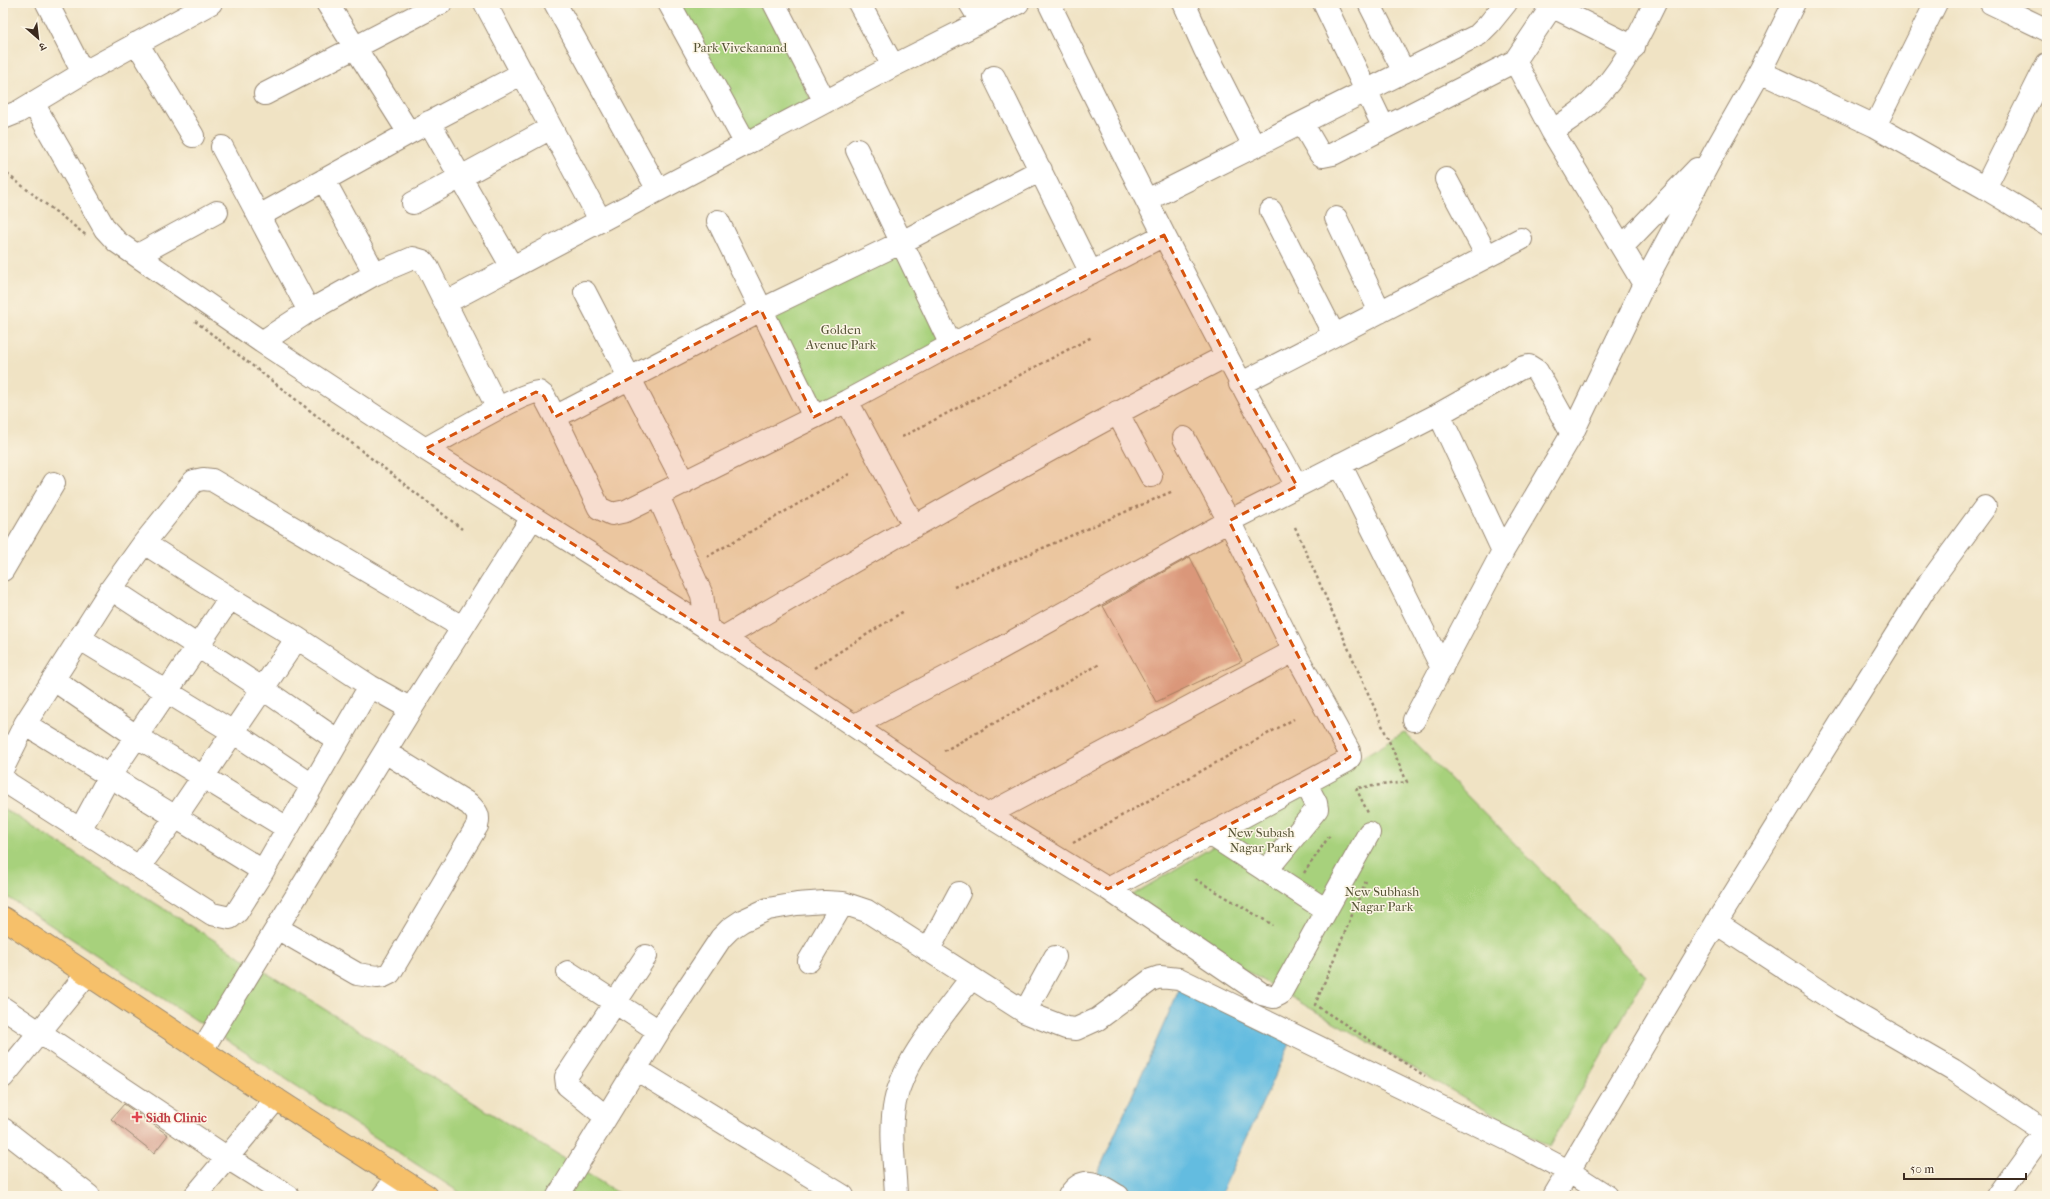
<svg xmlns="http://www.w3.org/2000/svg" width="2050" height="1199" font-family="'IM FELL French Canon','Noto Serif Devanagari',serif">
	<style>
		.green { fill: #a7d17c; stroke: #717e4d }
		.water { fill: #63bce0; stroke: #4f737f }
		.building { fill: #dba895 }
		.lines { fill: none; stroke-linecap: round; stroke-linejoin: round }
		.minor-casing { stroke: #968671; stroke-width: 24 }
		.major-casing { stroke: #968671; stroke-width: 24 }
		.path { stroke: #968671; stroke-width: 2.5; stroke-dasharray: 3 3; stroke-linecap: butt }
		.minor { stroke: #fff; stroke-width: 22 }
		.major { stroke: #f6c06b; stroke-width: 22 }
		.marked { fill: #d7540e; fill-opacity: 0.2; stroke: #d7540e; stroke-width: 3; stroke-dasharray: 8 5; stroke-linejoin: round }
		.health-dot { fill: #e0444e; stroke: #fcf5e5; stroke-width: 1.5 }
		.labels { text-anchor: middle; dominant-baseline: central; stroke-width: 3; stroke-linejoin: round; paint-order: stroke }
		.park-label { font-size: 13px; fill: #565436; stroke: #fcf5e5 }
		.health-label { font-size: 13px; font-weight: bold; fill: #be3a42; stroke: #fcf5e5; text-anchor: start }
	</style>
	<rect width="100%" height="100%" fill="#fcf5e5"/>
	<filter id="ink" filterUnits="userSpaceOnUse"><feTurbulence type="fractalNoise" baseFrequency=".025" numOctaves="2"/><feDisplacementMap in="SourceGraphic" scale="8" xChannelSelector="R" yChannelSelector="G"/><feConvolveMatrix kernelMatrix="1 2 1 2 8 2 1 2 1" color-interpolation-filters="sRGB"/></filter>
	<filter id="wash" filterUnits="userSpaceOnUse"><feTurbulence type="fractalNoise" baseFrequency=".012" numOctaves="4" result="noise"/><feDisplacementMap in="SourceGraphic" scale="16" xChannelSelector="R" yChannelSelector="G"/><feGaussianBlur stdDeviation="0.9" result="paint"/><feColorMatrix in="noise" values="0 0 0 0 0 0 0 0 0 0 0 0 0 0 0 0 0 1.4 0 .05"/><feComposite in="paint" operator="in"/></filter>
	<g filter="url(#wash)">
		<rect width="100%" height="100%" fill="#f0e3c4"/>
		<!-- green -->
		<path class="green" d="M686,3H764L814,106L746,143L674,9Z
			M895,247L949,344L814,414L763,313Z
			M1404,732L1646,976L1549,1147L1124,900Z
			M3,808L623,1196H465L3,894Z"/>
		<!-- water -->
		<path class="water" d="M1183,981L1295,1033L1220,1196H1128L1096,1177Z"/>
		<g id="blocks">
			<!-- building -->
			<path class="building" d="M1190,557L1242,661L1156,702L1103,606Z
				M124,1104L168,1135L154,1153L111,1119Z"/>
		</g>
	</g>
	<g filter="url(#ink)">
		<use href="#blocks" fill-opacity="0" stroke="#968671" stroke-width="1"/>
		<g class="lines">
			<defs>
				<path id="minor" d="M47,3L83,73
					M327,3L409,133
					M485,3L600,220
					M555,3L658,190
					M669,3L746,144
					M774,3L825,102
					M859,3L893,66
					M970,3L981,21
					M1049,3C1128,166 1209,328 1297,486
					M1184,3L1205,50L1254,146
					M1324,3L1384,128
					M1369,3L1404,72
					M1545,3L1634,47
					M1991,3L2047,30
					M137,43L193,136
					M1515,61L1552,131L1644,284
					M1760,72L1875,126L1985,188L2047,225
					M994,77L1091,273
					M265,94L441,3
					M33,103L105,229L117,242L262,342L425,449L723,638L987,815L1108,889L1262,994L1274,997L1280,994L1369,833
					M3,118L18,112L83,73L211,3
					M429,122L512,267
					M1302,123L1320,154L1323,156L1333,154L1515,61L1552,6
					M1875,126L1936,3
					M1552,131C1565,122 1579,114 1590,103C1620,75 1637,40 1655,3
					M222,147L309,311
					M857,150L951,345
					M1446,179L1487,256
					M1985,188L2047,64
					M1147,200L1478,35L1489,24L1506,3
					M413,203L551,128
					M1271,211L1334,335
					M259,216L409,133L523,73
					M1336,218L1380,312
					M718,221L814,417
					M1622,247L1697,169
					M138,255L217,212
					M375,274L413,258L423,261L428,268L498,409
					M585,292L684,483
					M445,303L893,66L1018,3
					M262,342L309,311L375,274L324,180
					M1240,384L1521,239
					M847,401L914,526
					M1117,412L1151,476
					M1439,414L1503,551
					M555,417L761,310L902,242L1041,170
					M425,449C444,439 523,391 539,392L544,396L555,417L599,508L612,514L626,511L847,401L951,345L1164,235
					M1340,464L1442,668
					M658,496L702,595L707,628
					M144,543L194,481L203,479L212,480L462,627
					M3,570L54,483
					M111,589L263,689L337,740
					M79,638L233,732L312,785
					M723,638C888,540 1055,444 1226,356
					M54,680L136,736L287,828
					M1414,720L1503,551L1572,434L1644,284L1714,153L1760,72L1794,3
					M25,724L263,871L370,686
					M855,725L992,653L1229,521L1439,414L1521,368L1529,366L1537,371L1572,434
					M3,768L25,724L111,589L144,543L230,598L297,638L370,686L411,709
					M3,778L9,784L212,914L230,918L237,912L263,871
					M987,815L1294,651
					M80,830L109,777L230,598
					M1210,834L1326,910
					M139,867L175,818L297,638
					M1266,871L1317,809L1316,803L1306,784
					M1108,889L1347,761L1350,757L1349,751L1294,651L1229,521L1184,438
					M1716,923L1839,1004L1953,1070L2047,1133
					M277,928L357,974L377,977L384,976L390,973L477,826C480,815 477,812 469,804L385,752
					M928,951L959,893
					M809,961L843,903
					M568,972L659,1031
					M3,1008L226,1157L288,1196
					M1025,1012L1055,957
					M202,1050L411,709L532,518
					M636,1069L843,1196
					M3,1077L87,974
					M606,1117L567,1085L566,1077L646,956
					M3,1129L89,1196
					M195,1196L276,1099
					M383,1196L398,1177
					M558,1196L659,1031L721,938L730,929L742,921L768,909L797,904L825,902L843,903L867,911L1025,1012L1066,1028L1076,1029L1098,1019L1151,980L1160,977L1179,979L1517,1144L1568,1171L1607,1196
					M896,1196C895,1166 889,1132 895,1102C904,1058 945,1014 971,978
					M1069,1196C1084,1173 1099,1185 1118,1196
					M1554,1196L1716,923L1806,778L1924,590L1985,507
					M1998,1196L2034,1146L2047,1139"/>
				<path id="major" d="M3,918L251,1083L427,1196"/>
			</defs>
			<!-- minor casing -->
			<use href="#minor" class="minor-casing"/>
			<!-- major casing -->
			<use href="#major" class="major-casing"/>
			<!-- path -->
			<path class="path" d="M7,174L87,236
				M195,321L462,529
				M902,437L1092,337
				M1295,527L1407,782L1356,788L1369,815
				M707,557L849,474
				M954,587L1173,491
				M814,668L904,611
				M944,751L1100,664
				M1073,843L1294,719
				M1304,873L1330,835
				M1195,879L1273,925
				M1366,881L1315,1005L1425,1076"/>
			<!-- minor -->
			<use href="#minor" class="minor"/>
			<!-- major -->
			<use href="#major" class="major"/>
		</g>
	</g>
	<!-- marked area -->
	<path class="marked" d="M1164,235L1240,384L1297,486L1229,521L1350,757L1306,784L1108,889L987,815L855,725L425,449L536,392L544,396L555,417L761,310L814,417Z"/>
	<!-- markers -->
	<path class="health-dot" d="M135 1111h4v4h4v4h-4v4h-4v-4h-4v-4h4z"/>
	<g class="labels">
		<!-- park labels -->
		<g class="park-label">
			<text x="740" y="47">Park Vivekanand</text>
			<text x="841" y="329">Golden<tspan x="841" dy="15">Avenue Park</tspan></text>
			<text x="1261" y="832">New Subash<tspan x="1261" dy="15">Nagar Park</tspan></text>
			<text x="1382" y="891">New Subhash<tspan x="1382" dy="15">Nagar Park</tspan></text>
		</g>
		<!-- health labels -->
		<g class="health-label">
			<text x="146" y="1117">Sidh Clinic</text>
		</g>
	</g>
	<!-- margin -->
	<rect width="2050" height="1199" fill="none" stroke="#fcf5e5" stroke-width="16"/>
	<!-- north arrow -->
	<g transform="translate(38 38) rotate(152)" stroke="#fcf5e5" stroke-width="3" paint-order="stroke">
	<path d="M0-3L7 15L0 10L-7 15Z" fill="#3b2a1e"/>
	<text y="-6" font-size="11" font-weight="bold" text-anchor="middle" fill="#3b2a1e">उ</text>
	</g>
	<!-- scale -->
	<path d="M1904 1173v6h122v-6" fill="none" stroke="#3b2a1e" stroke-width="2"/>
	<text x="1910" y="1173" font-size="12" fill="#3b2a1e" stroke="#fcf5e5" stroke-width="3" paint-order="stroke">50 m</text>
</svg>
